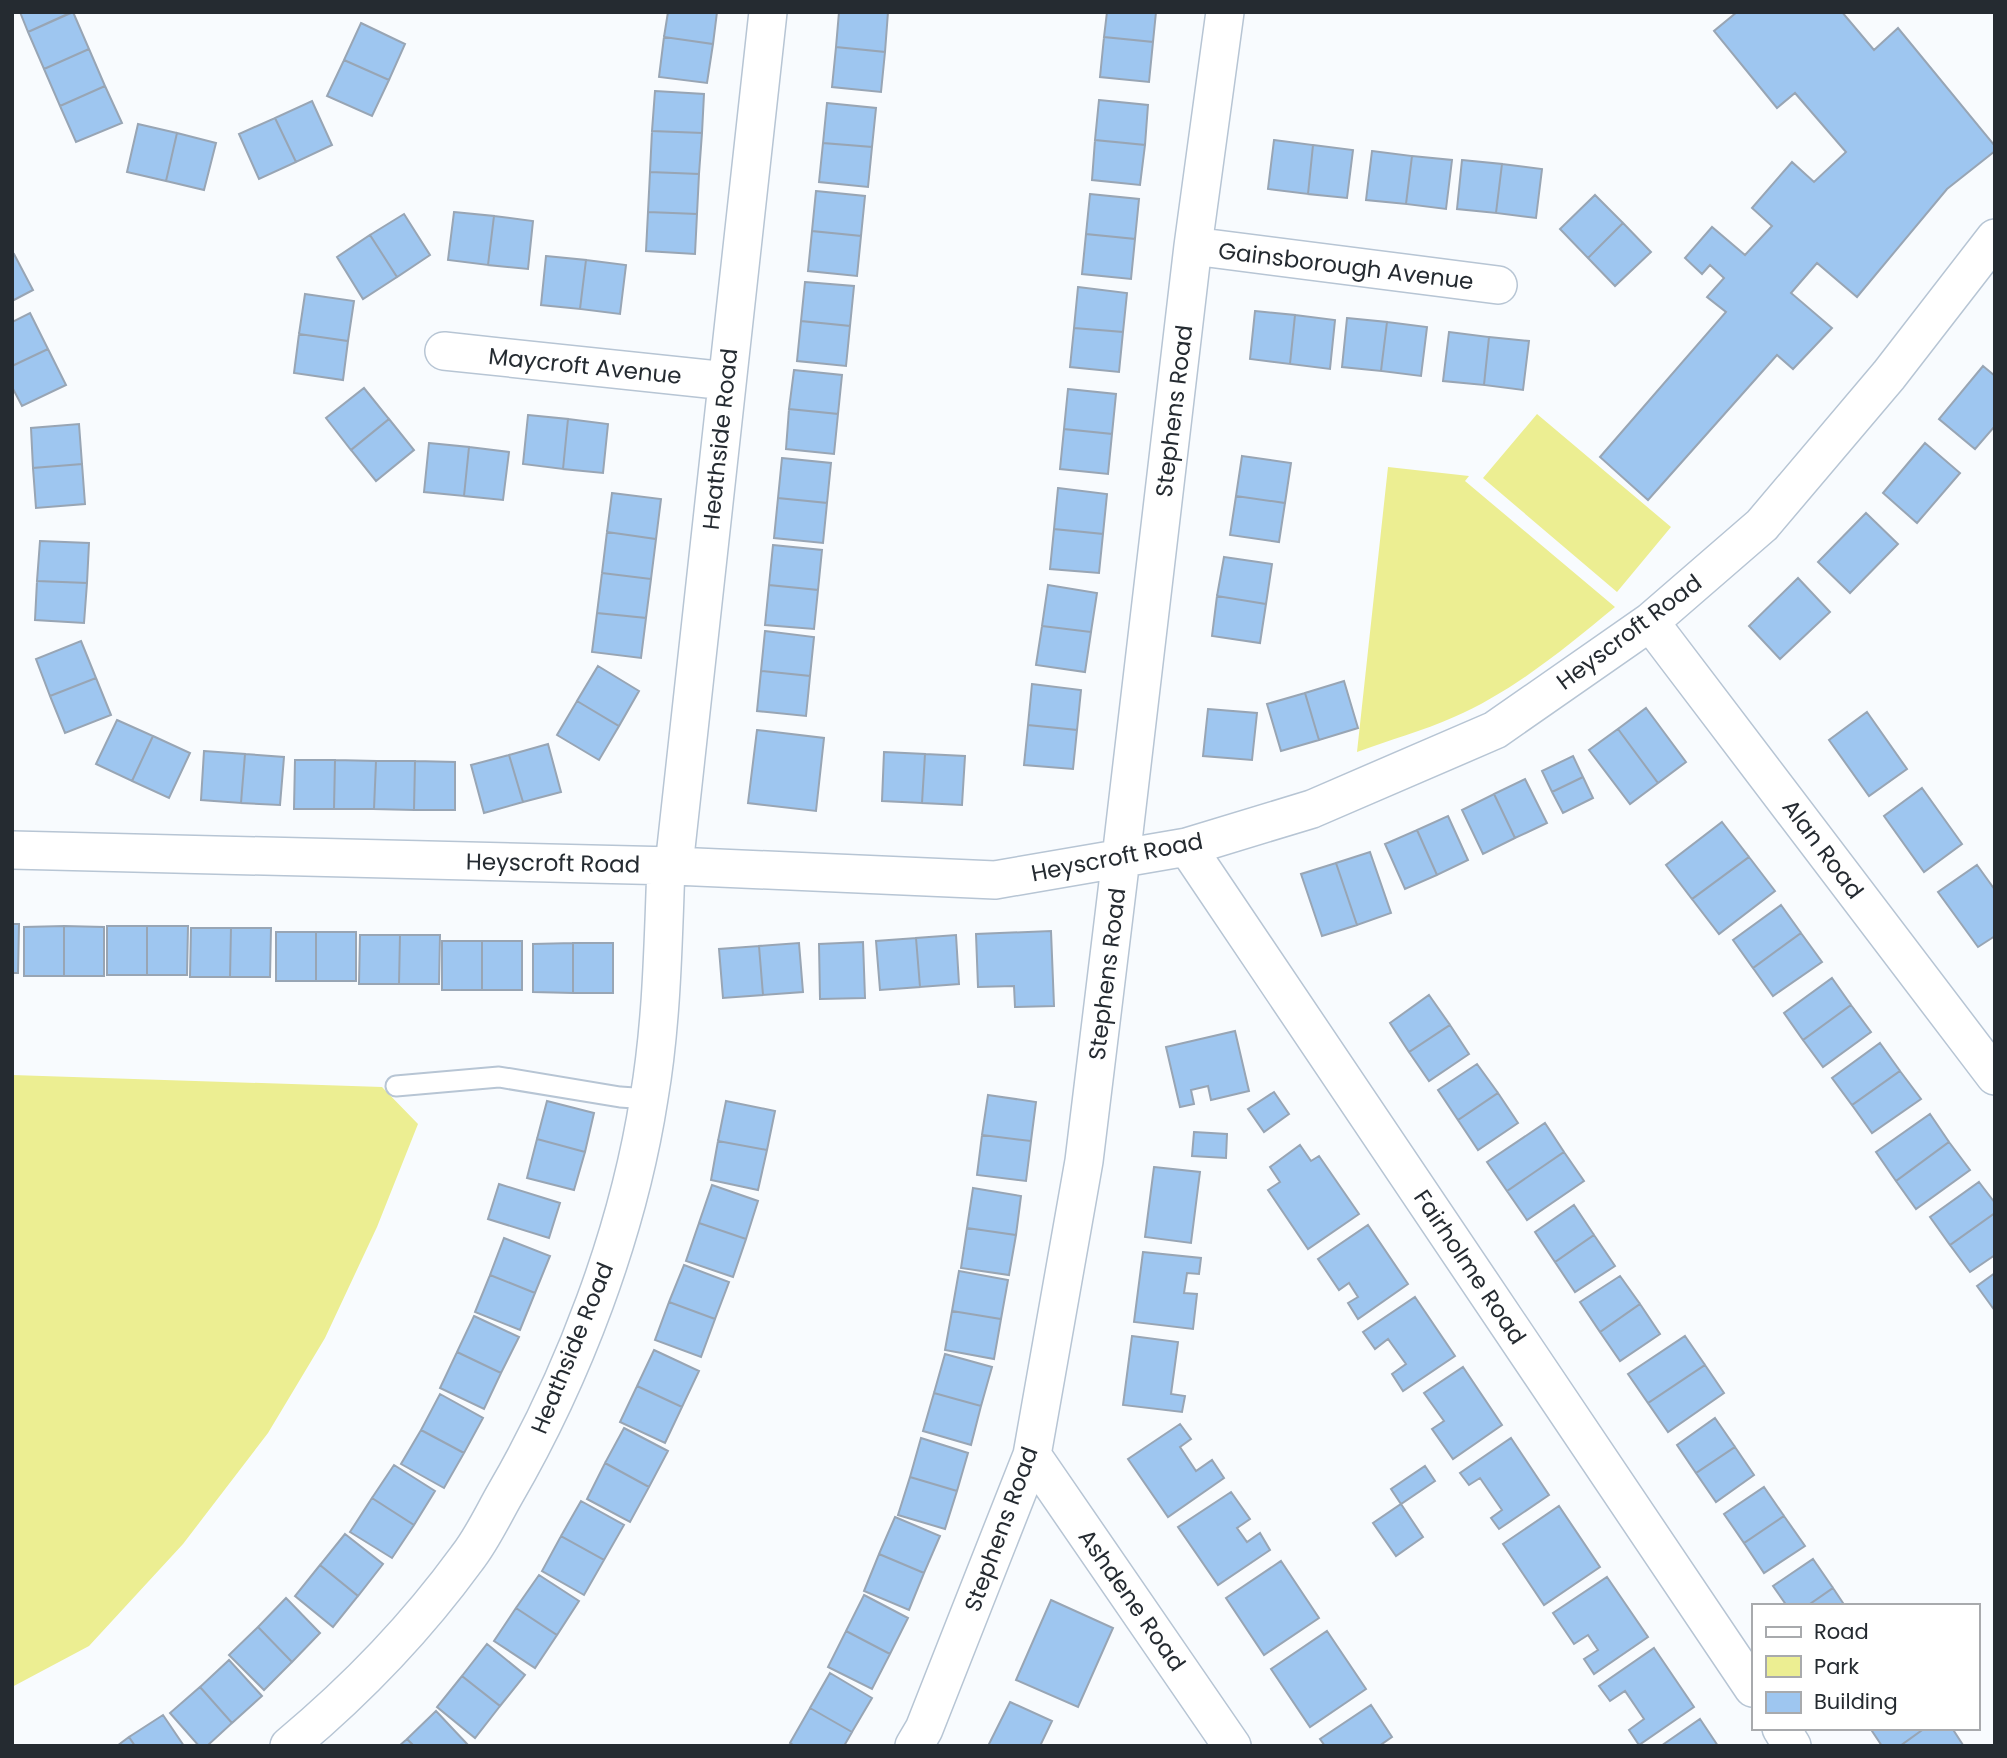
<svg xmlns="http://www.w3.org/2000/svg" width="2007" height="1758" font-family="Poppins,sans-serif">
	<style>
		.green { fill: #ecee92 }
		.building { fill: #9ec6f0; stroke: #98a5b4; stroke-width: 2 }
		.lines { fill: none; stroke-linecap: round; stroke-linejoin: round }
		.service-casing { stroke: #b7c5d4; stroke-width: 23 }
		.minor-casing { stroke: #b7c5d4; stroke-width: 40 }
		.service { stroke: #fff; stroke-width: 19 }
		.minor { stroke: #fff; stroke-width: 37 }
		.labels { text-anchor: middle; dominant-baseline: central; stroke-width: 5; stroke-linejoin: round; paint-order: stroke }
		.street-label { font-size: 23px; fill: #252b31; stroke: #fff }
	</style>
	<rect width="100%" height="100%" fill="#f8fbfe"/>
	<!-- green -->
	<path class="green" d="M1537,414L1671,527L1617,592L1483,478Z
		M1388,467L1469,476L1465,481L1615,607C1565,648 1514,691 1454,717C1423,731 1389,740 1357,752Z
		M12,1075L382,1087L418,1124L377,1227L325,1338L268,1433L183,1544L89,1646L12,1687Z"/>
	<!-- building -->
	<path class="building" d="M20,12H72L28,32Z
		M73,12L89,49L44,69L28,32Z
		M668,12H717L713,44L664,37Z
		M839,12H888L885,52L836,47Z
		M1107,12H1156L1153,42L1104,37Z
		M1737,12H1842L1874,50L1898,28L1995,146V151L1947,189L1857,297L1817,263L1791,293L1832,328L1793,369L1777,355L1648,500L1600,457L1726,312L1707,297L1724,278L1710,265L1702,274L1685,258L1712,227L1745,255L1772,226L1752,208L1792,162L1814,182L1846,152L1795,93L1777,108L1714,31Z
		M361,23L405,44L389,80L344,60Z
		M664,37L713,44L707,83L659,77Z
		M1104,37L1153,42L1149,82L1100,77Z
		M836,47L885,52L881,92L832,87Z
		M89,49L105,86L60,106L44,69Z
		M344,60L389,80L372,116L327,96Z
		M105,86L122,123L76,142L60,106Z
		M655,91L704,94L702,133L652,131Z
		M1099,100L1148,105L1145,145L1095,140Z
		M312,101L332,145L296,162L275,118Z
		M827,103L876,108L872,147L823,143Z
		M275,118L296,162L259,179L239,134Z
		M138,124L177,133L166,181L127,172Z
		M652,131L702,133L699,174L650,172Z
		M177,133L216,143L204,190L166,181Z
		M1095,140L1145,145L1140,185L1092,180Z
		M1274,140L1313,145L1308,194L1268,189Z
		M823,143L872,147L868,187L819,182Z
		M1313,145L1353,150L1347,198L1308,194Z
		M1372,151L1412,156L1406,204L1366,200Z
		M1412,156L1452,160L1446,209L1406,204Z
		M1462,160L1502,164L1496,213L1457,209Z
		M1502,164L1542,169L1536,218L1496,213Z
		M650,172L699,174L697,214L648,212Z
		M816,191L865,196L861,236L812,231Z
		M1090,194L1139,199L1135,239L1086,234Z
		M1595,195L1623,223L1588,258L1560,229Z
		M454,212L494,216L488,265L448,260Z
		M648,212L697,214L695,254L646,251Z
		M404,214L430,255L397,277L370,235Z
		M494,216L533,221L528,269L488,265Z
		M1623,223L1651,252L1615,286L1588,258Z
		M812,231L861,236L857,276L808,271Z
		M1086,234L1135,239L1131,279L1082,274Z
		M370,235L397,277L363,299L337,257Z
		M14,254L33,290L12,301V255Z
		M546,256L586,260L580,309L541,305Z
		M586,260L626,265L620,314L580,309Z
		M805,282L854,286L850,326L801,321Z
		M1078,287L1127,293L1123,332L1074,328Z
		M305,294L354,301L348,341L299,334Z
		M1255,311L1295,315L1290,364L1250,359Z
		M30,313L48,349L12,366V322Z
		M1295,315L1335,320L1330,369L1290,364Z
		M1347,318L1387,322L1381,371L1342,367Z
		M801,321L850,326L846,366L797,361Z
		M1387,322L1427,327L1421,376L1381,371Z
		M1074,328L1123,332L1119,372L1070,367Z
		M1449,332L1489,337L1484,385L1443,381Z
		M299,334L348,341L343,380L294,373Z
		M1489,337L1529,341L1523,390L1484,385Z
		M48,349L66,385L22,406L12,387V366Z
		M1983,366L1995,376V426L1975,449L1939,419Z
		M794,370L842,375L838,414L789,409Z
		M364,388L389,419L351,450L326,418Z
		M1068,389L1116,394L1112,434L1064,429Z
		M789,409L838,414L834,454L786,449Z
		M528,415L568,419L563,469L523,464Z
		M389,419L414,450L376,481L351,450Z
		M568,419L608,424L603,473L563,469Z
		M79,424L82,464L33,468L31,428Z
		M1064,429L1112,434L1108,474L1060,469Z
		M429,443L469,447L464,496L424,492Z
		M1925,443L1960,473L1917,523L1883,493Z
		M469,447L509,452L503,500L464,496Z
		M1242,456L1291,463L1285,503L1236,496Z
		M782,458L831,463L827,503L778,498Z
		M82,464L85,504L36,508L33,468Z
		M1058,488L1107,494L1103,534L1054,529Z
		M612,493L661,499L656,539L607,532Z
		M1236,496L1285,503L1279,542L1230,535Z
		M778,498L827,503L823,543L774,538Z
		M1866,513L1898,544L1850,593L1818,562Z
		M1054,529L1103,534L1099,573L1050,569Z
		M607,532L656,539L651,579L602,573Z
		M40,541L89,543L87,583L37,581Z
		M773,545L822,550L818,590L769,585Z
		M1224,557L1272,564L1266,604L1217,596Z
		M602,573L651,579L646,618L597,613Z
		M1798,578L1830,612L1780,659L1749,626Z
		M37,581L87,583L84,623L35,620Z
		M769,585L818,590L814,629L765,625Z
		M1048,585L1097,593L1091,632L1042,626Z
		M1217,596L1266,604L1260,643L1212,636Z
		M597,613L646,618L641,658L592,652Z
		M1042,626L1091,632L1085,672L1036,665Z
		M765,631L814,637L810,676L761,671Z
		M81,641L96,678L50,696L36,659Z
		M598,666L639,691L619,726L577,701Z
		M761,671L810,676L806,716L757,711Z
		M96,678L111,715L65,733L50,696Z
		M1344,681L1358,728L1319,740L1305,693Z
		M1032,684L1081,690L1077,730L1028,725Z
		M1305,693L1319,740L1281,751L1267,704Z
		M577,701L619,726L599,760L557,735Z
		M1646,708L1686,762L1658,783L1618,729Z
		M1208,709L1257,713L1252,760L1203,756Z
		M1867,712L1907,769L1869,796L1829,740Z
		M117,720L153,736L132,781L96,764Z
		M1028,725L1077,730L1073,769L1024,765Z
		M1618,729L1658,783L1630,804L1589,750Z
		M757,730L824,738L816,811L748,803Z
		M153,736L190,753L169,798L132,781Z
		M548,744L561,792L523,802L509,755Z
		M204,751L245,754L241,803L201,800Z
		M884,752L925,754L922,803L882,801Z
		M245,754L284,757L280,805L241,803Z
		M925,754L965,756L962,805L922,803Z
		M509,755L523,802L484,813L471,765Z
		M1573,756L1583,777L1552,792L1542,771Z
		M295,760H335L334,809H294Z
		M335,760L376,761L374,809H334Z
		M376,761H415L414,810L374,809Z
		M415,761L455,762V810H414Z
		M1583,777L1593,798L1563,813L1552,792Z
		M1525,779L1547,823L1515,838L1494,794Z
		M1922,788L1962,844L1924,872L1884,816Z
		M1494,794L1515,838L1483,854L1462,810Z
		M1448,816L1468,860L1437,875L1417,830Z
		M1722,822L1749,857L1692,899L1666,865Z
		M1417,830L1437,875L1405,889L1385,844Z
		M1370,852L1391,913L1357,925L1336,863Z
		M1749,857L1775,891L1719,934L1692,899Z
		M1336,863L1357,925L1322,936L1301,874Z
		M1977,865L1995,890V936L1978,947L1938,892Z
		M1781,905L1801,933L1753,968L1733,940Z
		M12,924H19L18,973H12Z
		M64,926V976H24V927Z
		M64,926L104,927V976H64Z
		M107,926H147V975H107Z
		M147,926H188L187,975H147Z
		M191,928H231L230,977H190Z
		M231,928H271L270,977H230Z
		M1051,931L1054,1006L1015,1007L1014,986L978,987L976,934Z
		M276,932H316V981H276Z
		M316,932H356V981H316Z
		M1801,933L1822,962L1773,996L1753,968Z
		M360,935H400L399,984H359Z
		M400,935H440L439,984H399Z
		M956,935L959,984L920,987L916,938Z
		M916,938L920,987L880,990L876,941Z
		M442,941H482V990H442Z
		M482,941H522V990H482Z
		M863,942L865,998L820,999L819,944Z
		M573,943V993L533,992V944Z
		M573,943H613V993H573Z
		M799,943L803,992L763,995L759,946Z
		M759,946L763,995L723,998L719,949Z
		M1832,978L1851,1005L1803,1040L1784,1013Z
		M1429,995L1450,1025L1409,1052L1390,1023Z
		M1851,1005L1871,1032L1823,1067L1803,1040Z
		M1450,1025L1469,1054L1429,1081L1409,1052Z
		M1235,1031L1249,1091L1211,1100L1208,1086L1191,1090L1194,1104L1180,1107L1166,1047Z
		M1880,1043L1900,1071L1852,1105L1832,1078Z
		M1477,1064L1498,1093L1458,1120L1438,1090Z
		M1900,1071L1921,1099L1872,1133L1852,1105Z
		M1274,1092L1289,1114L1264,1132L1248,1109Z
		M1498,1093L1518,1123L1478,1150L1458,1120Z
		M988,1095L1036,1102L1031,1141L982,1135Z
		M547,1101L594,1113L585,1152L537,1139Z
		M726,1101L775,1111L767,1150L718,1141Z
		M1930,1114L1949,1142L1896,1181L1876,1152Z
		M1545,1123L1564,1152L1507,1191L1487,1162Z
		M1194,1132L1227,1134L1226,1158L1192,1156Z
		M982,1135L1031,1141L1026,1181L977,1175Z
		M537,1139L585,1152L574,1190L527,1178Z
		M718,1141L767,1150L758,1190L711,1180Z
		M1949,1142L1970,1170L1916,1209L1896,1181Z
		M1300,1145L1311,1161L1319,1156L1359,1214L1308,1249L1268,1190L1280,1182L1270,1167Z
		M1564,1152L1584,1181L1527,1220L1507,1191Z
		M1154,1167L1200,1172L1191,1243L1145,1237Z
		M1979,1182L1995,1203V1213L1950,1245L1930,1217Z
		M499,1184L560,1203L549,1238L488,1219Z
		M712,1185L758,1201L746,1239L699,1223Z
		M973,1188L1021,1196L1016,1235L967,1228Z
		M1574,1205L1594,1235L1555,1262L1535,1232Z
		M1995,1213V1255L1970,1272L1950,1245Z
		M699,1223L746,1239L733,1277L686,1261Z
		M1368,1225L1408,1284L1358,1319L1348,1303L1358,1297L1349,1283L1339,1290L1318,1259Z
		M967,1228L1016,1235L1009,1275L961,1268Z
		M1594,1235L1615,1266L1575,1292L1555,1262Z
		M504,1238L550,1256L535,1293L490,1275Z
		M1143,1252L1201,1258L1199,1274L1187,1273L1184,1293L1197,1294L1193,1329L1134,1322Z
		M684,1265L729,1282L715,1319L669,1302Z
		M959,1271L1008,1280L1001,1319L952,1311Z
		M1995,1273V1311L1977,1286Z
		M490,1275L535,1293L520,1330L475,1312Z
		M1620,1276L1640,1304L1600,1332L1580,1302Z
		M1415,1297L1455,1356L1403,1391L1392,1374L1406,1364L1388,1339L1375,1349L1363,1332Z
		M669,1302L715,1319L701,1357L655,1340Z
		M1640,1304L1660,1334L1620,1361L1600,1332Z
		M952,1311L1001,1319L994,1359L945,1350Z
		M474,1316L519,1337L501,1373L457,1352Z
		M1132,1336L1178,1342L1171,1394L1185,1396L1182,1412L1123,1405Z
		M1685,1336L1705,1365L1648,1403L1628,1374Z
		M654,1350L699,1371L682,1407L637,1386Z
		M457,1352L501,1373L484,1409L440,1388Z
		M945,1354L992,1367L981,1406L934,1393Z
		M1705,1365L1724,1393L1668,1432L1648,1403Z
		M1463,1367L1502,1425L1453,1459L1432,1429L1444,1421L1424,1393Z
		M637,1386L682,1407L665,1443L620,1422Z
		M934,1393L981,1406L971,1445L923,1431Z
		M440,1394L483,1418L464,1453L421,1430Z
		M1715,1418L1735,1447L1696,1473L1677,1445Z
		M1180,1424L1191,1439L1180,1447L1196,1471L1212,1460L1224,1478L1168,1517L1128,1459Z
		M624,1428L668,1451L649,1487L605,1463Z
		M421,1430L464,1453L444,1488L401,1464Z
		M921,1438L968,1453L957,1491L910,1477Z
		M1511,1438L1549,1495L1499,1529L1491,1518L1502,1510L1480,1478L1469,1485L1460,1473Z
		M1735,1447L1754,1475L1716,1502L1696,1473Z
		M605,1463L649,1487L630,1522L587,1499Z
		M394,1465L435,1491L414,1525L372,1498Z
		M1425,1466L1435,1481L1401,1504L1391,1489Z
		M910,1477L957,1491L945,1529L898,1515Z
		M1764,1487L1784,1516L1744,1543L1724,1514Z
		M1231,1492L1250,1519L1237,1528L1247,1542L1260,1533L1270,1550L1218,1585L1178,1527Z
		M372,1498L414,1525L392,1558L350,1532Z
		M581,1501L624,1525L604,1560L561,1536Z
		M1401,1504L1423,1537L1396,1556L1373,1523Z
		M1559,1506L1600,1567L1544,1605L1503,1544Z
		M1784,1516L1805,1546L1764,1573L1744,1543Z
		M895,1517L940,1536L924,1573L879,1554Z
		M345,1534L383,1564L358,1596L320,1565Z
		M561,1536L604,1560L584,1595L542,1571Z
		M879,1554L924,1573L909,1610L864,1591Z
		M1813,1559L1833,1588L1807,1606H1787L1773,1586Z
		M1281,1561L1319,1618L1264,1655L1226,1598Z
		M320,1565L358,1596L333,1627L295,1596Z
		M539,1575L579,1601L557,1635L516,1608Z
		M1607,1577L1648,1637L1594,1674L1584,1659L1598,1650L1588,1635L1574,1644L1553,1613Z
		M1833,1588L1845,1606H1807Z
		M864,1595L908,1618L890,1654L846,1631Z
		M286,1598L320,1633L292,1662L258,1627Z
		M1051,1600L1113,1628L1078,1707L1016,1680Z
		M516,1608L557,1635L535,1668L494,1641Z
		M258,1627L292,1662L264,1690L229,1655Z
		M846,1631L890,1654L872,1689L828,1667Z
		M1327,1631L1366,1689L1310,1727L1271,1669Z
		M487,1644L525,1675L500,1706L462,1676Z
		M1654,1648L1694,1707L1639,1745L1629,1730L1644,1719L1625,1691L1610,1701L1599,1686Z
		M229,1660L262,1696L232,1723L200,1687Z
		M830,1673L872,1698L852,1732L810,1708Z
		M462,1676L500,1706L475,1738L437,1707Z
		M200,1687L232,1723L207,1746H199L170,1713Z
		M1010,1702L1052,1721L1040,1746H988Z
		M1371,1705L1392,1737L1382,1744L1384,1746H1325L1320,1739Z
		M810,1708L852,1732L844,1746H795L790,1743Z
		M436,1711L469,1746H414L407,1739Z
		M163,1715L184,1746H135L129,1737Z
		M1700,1719L1718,1746H1661Z
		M1870,1728H1925L1900,1746H1882Z
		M1925,1728H1952L1963,1745L1900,1746Z
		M129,1737L135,1746H117Z
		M407,1739L414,1746H399Z"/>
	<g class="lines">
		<defs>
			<path id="service" d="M396,1086L499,1077L620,1097L649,1099"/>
			<path id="minor" d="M1193,246L1498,285
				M444,351L727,381
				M1650,622L1995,1076
				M1187,847L1753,1688
				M12,850L674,866L995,880L1187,847L1312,809L1495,730L1650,622L1762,525L1889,375L1995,238
				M674,866L768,12
				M1032,1455L1232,1746
				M1781,1728L1792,1746
				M289,1746C355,1691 416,1628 467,1558C482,1539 493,1515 505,1494C573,1377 628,1233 649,1098C662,1022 663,944 666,866
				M914,1746L924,1729L1032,1455L1084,1161L1121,858L1193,246L1225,12"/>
		</defs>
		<!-- service casing -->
		<use href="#service" class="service-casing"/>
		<!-- minor casing -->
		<use href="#minor" class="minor-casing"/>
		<!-- service -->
		<use href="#service" class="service"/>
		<!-- minor -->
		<use href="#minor" class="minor"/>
	</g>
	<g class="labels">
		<!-- street labels -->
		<g class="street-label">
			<text transform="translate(1346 266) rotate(7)">Gainsborough Avenue</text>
			<text transform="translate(585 366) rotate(6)">Maycroft Avenue</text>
			<text transform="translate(1174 411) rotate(-83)">Stephens Road</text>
			<text transform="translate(720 439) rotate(-84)">Heathside Road</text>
			<text transform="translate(1629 632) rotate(-37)">Heyscroft Road</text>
			<text transform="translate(1823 849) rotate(53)">Alan Road</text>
			<text transform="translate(1117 857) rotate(-11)">Heyscroft Road</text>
			<text transform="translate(553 863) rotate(1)">Heyscroft Road</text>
			<text transform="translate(1107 974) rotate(-83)">Stephens Road</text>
			<text transform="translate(1470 1267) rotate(56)">Fairholme Road</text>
			<text transform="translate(572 1348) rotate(-68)">Heathside Road</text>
			<text transform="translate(1001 1529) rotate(-70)">Stephens Road</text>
			<text transform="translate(1132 1600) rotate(55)">Ashdene Road</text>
		</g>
	</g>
	<!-- border -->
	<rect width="2007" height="1758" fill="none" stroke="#252b31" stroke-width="28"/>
	<!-- legend -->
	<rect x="1752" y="1604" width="228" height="126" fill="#ffffff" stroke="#a8aaad" stroke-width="2"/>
	<rect x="1766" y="1627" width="35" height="10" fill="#ffffff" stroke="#a8aaad" stroke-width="2"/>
	<text x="1814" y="1639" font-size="21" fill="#252b31">Road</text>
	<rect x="1766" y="1656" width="35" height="21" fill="#ecee92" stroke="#a8aaad" stroke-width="2"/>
	<text x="1814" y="1674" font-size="21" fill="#252b31">Park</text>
	<rect x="1766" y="1692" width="35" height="21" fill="#9ec6f0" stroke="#a8aaad" stroke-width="2"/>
	<text x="1814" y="1709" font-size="21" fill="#252b31">Building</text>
</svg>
